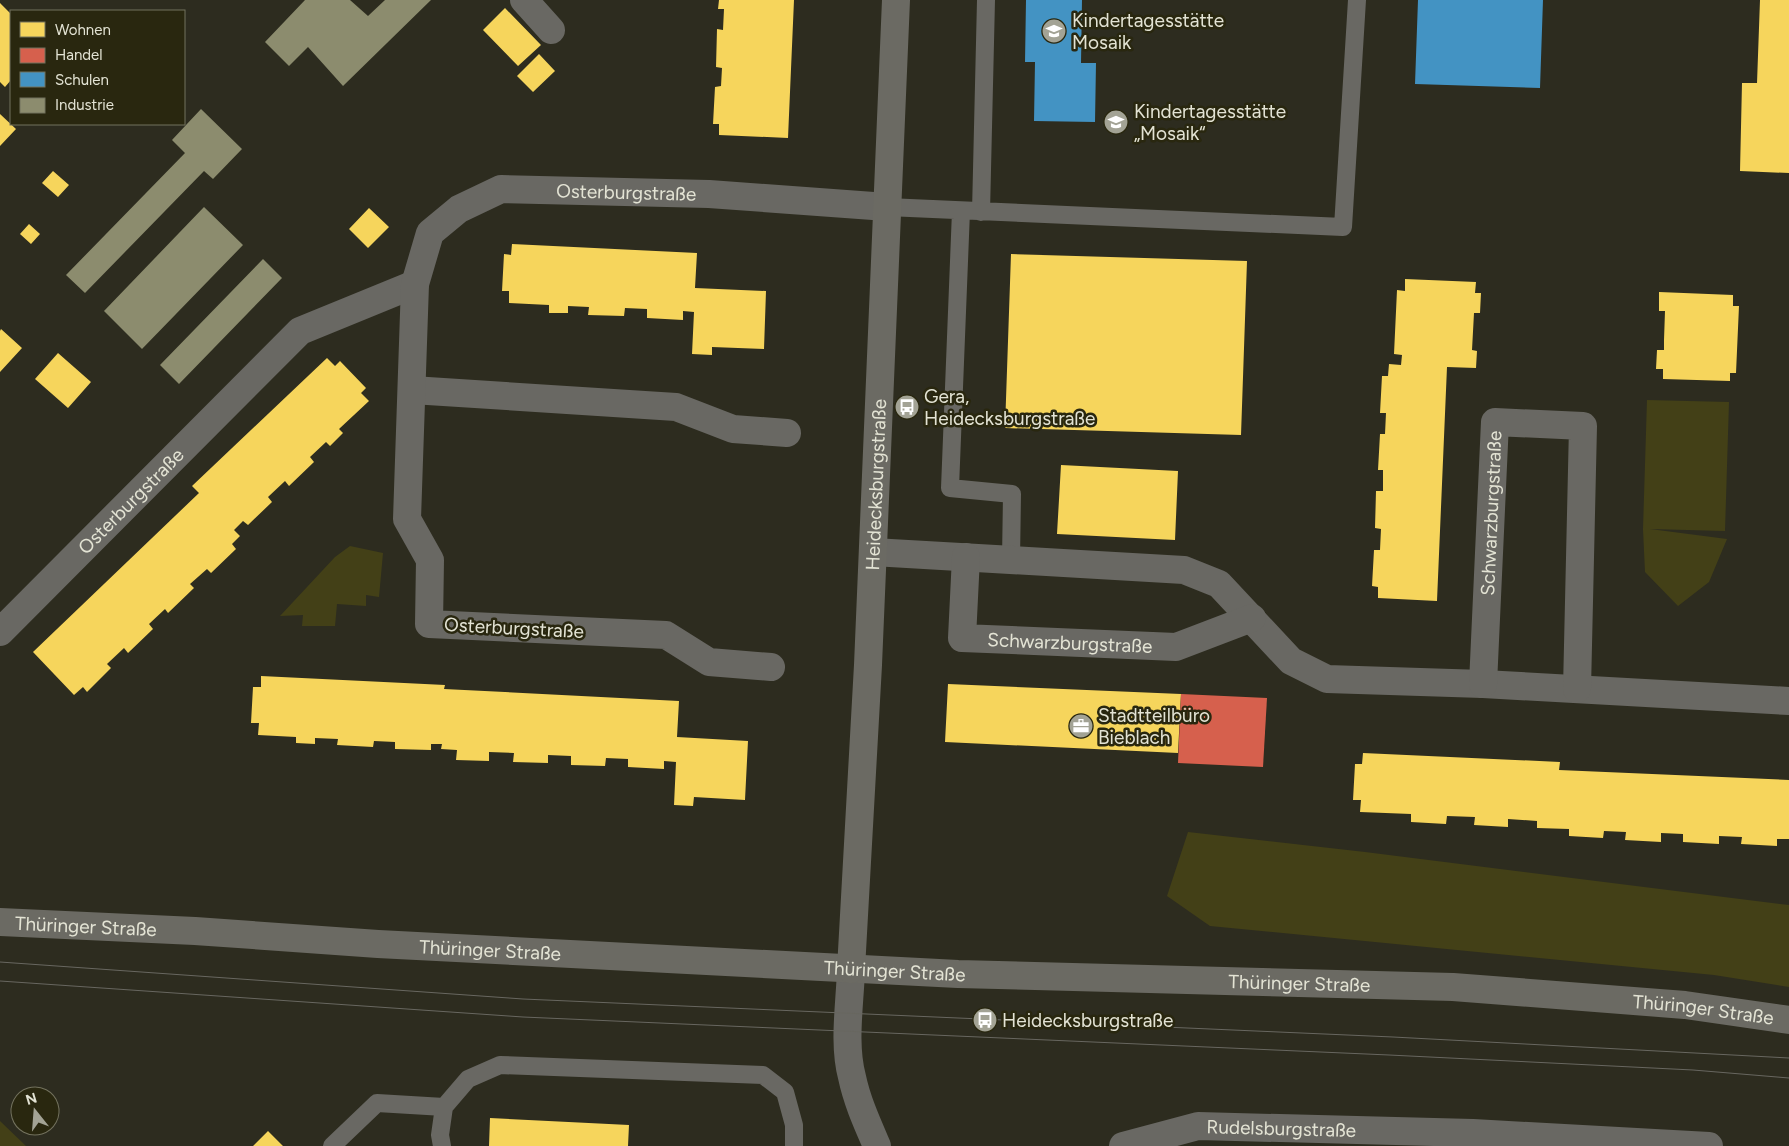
<svg xmlns="http://www.w3.org/2000/svg" width="1789" height="1146" font-family="Figtree,sans-serif">
	<style>
		.green { fill: #434017 }
		.homes { fill: #f6d55c }
		.shops { fill: #d6604d }
		.schools { fill: #4393c3 }
		.industry { fill: #8c8c6e }
		.lines { fill: none; stroke-linecap: round; stroke-linejoin: round }
		.lane { stroke: #696863; stroke-width: 18 }
		.street { stroke: #696863; stroke-width: 28 }
		.secondary { stroke: #6b6a63; stroke-width: 28 }
		.tram { stroke: #686760; stroke-width: 1 }
		.labels { text-anchor: middle; dominant-baseline: central; stroke-width: 5; stroke-linejoin: round; paint-order: stroke }
		.poi-label { font-size: 19px; fill: #e3e3d4; stroke: #29270f; text-anchor: start }
		.street-label { font-size: 19px; fill: #e3e3d4; stroke: #29270f }
	</style>
	<rect width="100%" height="100%" fill="#2d2c1f"/>
	<!-- green -->
	<path class="green" d="M1647,400L1729,402L1725,531L1650,529L1727,539L1709,582L1678,606L1645,572L1643,529Z
		M350,546L383,553L379,597L366,595V606L337,604L335,626H302L303,615L280,616L335,557Z
		M1188,832L1365,852L1789,905V987L1714,975L1210,926L1167,896Z
		M0,1121L26,1146H0Z"/>
	<!-- homes -->
	<path class="homes" d="M719,0H794L788,138L719,135V124H713L715,87L721,86L722,68L716,67L717,29L723,30L724,9H718Z
		M1760,0H1789V173L1740,171L1742,83H1757Z
		M0,3L11,14V80L5,87L0,82Z
		M505,8L541,45L518,66L483,30Z
		M539,54L555,71L533,92L517,76Z
		M0,114L16,129L0,146Z
		M53,171L69,185L58,197L42,183Z
		M369,208L389,227L368,248L349,229Z
		M29,224L40,234L31,244L20,234Z
		M512,244L697,253L695,288L766,291L764,349L712,347V355L692,354L694,312L683,311V320L647,318V309L625,308L624,316L588,315L589,307L568,306V313H549V305L509,303V291H502L504,254L511,255Z
		M1011,254L1247,261L1241,435L1005,428Z
		M1405,279L1476,282L1475,293H1481L1480,313H1474L1472,350L1477,351L1476,368L1447,367L1437,601L1378,598V587L1372,586L1374,550H1380L1381,529L1375,528L1376,491H1383V470H1378L1380,434H1385L1386,413H1380L1382,376H1388L1389,364L1401,365L1402,355L1394,354L1397,290L1405,291Z
		M1659,292L1733,295V306H1739L1736,373H1730V381L1663,379V369H1656L1657,350H1664V340L1665,311H1659Z
		M1,329L22,348L0,372V331Z
		M58,353L91,382L68,408L35,379Z
		M327,358L335,366L340,361L366,388L361,393L369,401L339,429L343,433L330,446L326,442L310,457L314,462L289,486L285,481L268,497L272,502L248,525L243,521L234,530L240,536L232,544L236,549L211,573L207,569L190,584L194,588L168,613L165,609L149,624L153,629L128,653L124,648L107,664L111,668L87,692L83,687L74,695L33,652L199,493L192,486Z
		M1061,465L1178,471L1175,540L1057,534Z
		M261,676L445,685L444,689L679,701L677,737L748,741L745,800L694,797L693,806L674,805L676,762L664,761V769L628,767V759L606,758L605,766L571,765V756L548,755V763L513,762L514,753L489,752V761L456,760L457,750L441,749L442,744H431V750L395,749V742L374,741L373,747L337,745L338,739L315,738V744L296,743V737L258,735L259,723H251L253,687H261Z
		M948,684L1181,694L1178,753L945,742Z
		M1363,753L1560,762L1559,770L1789,780V839H1777V846L1741,844L1742,837L1719,836V844L1683,842V834L1661,833V842L1625,840L1626,832L1604,831L1603,838L1569,836V829L1537,828V821L1508,819V827L1474,825L1475,817L1447,816L1446,824L1411,822V814L1360,812L1361,800H1353L1355,764H1362Z
		M490,1118L629,1125L628,1146H489Z
		M268,1131L283,1146H253Z"/>
	<!-- shops -->
	<path class="shops" d="M1181,694L1267,698L1263,767L1178,763Z"/>
	<!-- schools -->
	<path class="schools" d="M1026,0H1082L1081,63H1096L1095,122L1034,121L1035,62H1025Z
		M1418,0H1543L1540,88L1415,84Z"/>
	<!-- industry -->
	<path class="industry" d="M305,0H350L368,16L385,0H431L343,86L308,47L289,66L265,42Z
		M201,109L242,149L213,179L204,171L85,293L66,275L185,153L172,140Z
		M204,207L243,245L142,349L104,311Z
		M263,259L282,278L179,384L160,365Z"/>
	<g class="lines">
		<!-- lane -->
		<path class="lane" d="M887,207L1343,227L1357,0
			M961,211L950,488L1012,494L1011,560
			M981,212L986,0
			M332,1146L377,1103L444,1107
			M442,1146L440,1135L444,1107L468,1079L500,1065L763,1075L785,1092L794,1125V1146"/>
		<!-- street -->
		<g class="street">
			<path d="M524,0L551,30"/>
			<path d="M412,390L676,407L733,429L787,433"/>
			<path d="M873,552L1184,570L1219,584L1291,661L1327,679L1483,684L1789,701"/>
			<path id="s1" d="M966,557L962,638L1176,647L1252,618"/>
			<path id="s2" d="M0,632L300,331L415,284"/>
			<path id="s3" d="M771,667L709,662L666,635L429,624L430,560L407,519L415,284L430,233L459,209L501,189L709,194L887,207"/>
			<path id="s4" d="M1483,684L1495,422L1583,426L1577,689"/>
			<path d="M851,969C850,1004 843,1043 852,1077C857,1101 867,1123 877,1146"/>
			<path id="s5" d="M1123,1146L1198,1126L1473,1133L1709,1146"/>
		</g>
		<!-- secondary -->
		<g class="secondary">
			<path id="s6" d="M0,922L195,931L378,944L958,974L1453,987L1685,1005L1789,1020"/>
			<path id="s7" d="M851,969L868,665L896,0"/>
		</g>
		<!-- tram -->
		<path class="tram" d="M0,962L523,999L1393,1037L1789,1058
			M0,981L523,1017L1389,1055L1693,1070L1789,1078"/>
	</g>
	<!-- icons -->
	<defs>
		<symbol id="school-disc" viewBox="-11 -11 22 22"><circle r="9.5" fill="#a3a395" stroke="#29270f"/><path d="M0-5L7-2L0 1L-7-2ZM-4 1L0 2.5L4 1V4Q0 6-4 4Z" fill="#fff"/></symbol>
		<symbol id="bus-disc" viewBox="-11 -11 22 22"><circle r="9.5" fill="#a3a395" stroke="#29270f"/><path d="M-5-6H5V4H4V6H2V4H-2V6H-4V4H-5ZM-3.5-4V0h7V-4ZM-3.5 1.2v1.5H-2V1.2ZM2 1.2v1.5H3.5V1.2Z" fill="#fff"/></symbol>
		<symbol id="office-disc" viewBox="-11 -11 22 22"><circle r="9.5" fill="#a3a395" stroke="#29270f"/><path d="M-6-3h4V-5.5h4V-3h4V5H-6ZM-1-4.5V-3h2v-1.5ZM-6 0V1H6V0Z" fill="#fff"/></symbol>
	</defs>
	<g fill-rule="evenodd">
		<use href="#school-disc" x="1040" y="17" width="28" height="28"/>
		<use href="#school-disc" x="1102" y="108" width="28" height="28"/>
		<use href="#bus-disc" x="893" y="393" width="28" height="28"/>
		<use href="#office-disc" x="1067" y="712" width="28" height="28"/>
		<use href="#bus-disc" x="971" y="1006" width="28" height="28"/>
	</g>
	<g class="labels">
		<!-- poi labels -->
		<g class="poi-label">
			<text x="1072" y="20">Kindertagesstätte<tspan x="1072" dy="22">Mosaik</tspan></text>
			<text x="1134" y="111">Kindertagesstätte<tspan x="1134" dy="22">„Mosaik“</tspan></text>
			<text x="924" y="396">Gera,<tspan x="924" dy="22">Heidecksburgstraße</tspan></text>
			<text x="1098" y="715">Stadtteilbüro<tspan x="1098" dy="22">Bieblach</tspan></text>
			<text x="1002" y="1020">Heidecksburgstraße</text>
		</g>
		<!-- street labels -->
		<g class="street-label">
			<text stroke="none"><textPath href="#s3" startOffset="959">Osterburgstraße</textPath></text>
			<text stroke="none"><textPath href="#s7" startOffset="485">Heidecksburgstraße</textPath></text>
			<text stroke="none"><textPath href="#s2" startOffset="185">Osterburgstraße</textPath></text>
			<text stroke="none"><textPath href="#s4" startOffset="171">Schwarzburgstraße</textPath></text>
			<text transform="translate(514 628) rotate(3)">Osterburgstraße</text>
			<text stroke="none"><textPath href="#s1" startOffset="189">Schwarzburgstraße</textPath></text>
			<text stroke="none"><textPath href="#s6" startOffset="86">Thüringer Straße</textPath></text>
			<text stroke="none"><textPath href="#s6" startOffset="491">Thüringer Straße</textPath></text>
			<text stroke="none"><textPath href="#s6" startOffset="896">Thüringer Straße</textPath></text>
			<text stroke="none"><textPath href="#s6" startOffset="1301">Thüringer Straße</textPath></text>
			<text stroke="none"><textPath href="#s6" startOffset="1706">Thüringer Straße</textPath></text>
			<text stroke="none"><textPath href="#s5" startOffset="161">Rudelsburgstraße</textPath></text>
		</g>
	</g>
	<!-- legend -->
	<rect x="10" y="10" width="175" height="115" fill="#29270f" stroke="#73725e"/>
	<rect x="20" y="22" width="25" height="15" fill="#f6d55c" stroke="#73725e"/>
	<text x="55" y="35" font-size="15" fill="#e3e3d4">Wohnen</text>
	<rect x="20" y="48" width="25" height="15" fill="#d6604d" stroke="#73725e"/>
	<text x="55" y="60" font-size="15" fill="#e3e3d4">Handel</text>
	<rect x="20" y="72" width="25" height="15" fill="#4393c3" stroke="#73725e"/>
	<text x="55" y="85" font-size="15" fill="#e3e3d4">Schulen</text>
	<rect x="20" y="98" width="25" height="15" fill="#8c8c6e" stroke="#73725e"/>
	<text x="55" y="110" font-size="15" fill="#e3e3d4">Industrie</text>
	<!-- north arrow -->
	<g transform="translate(35 1111) rotate(343)"><circle r="24" fill="#29270f" stroke="#73725e"/>
	<path d="M0-4L9 19L0 12L-9 19Z" fill="#a3a395"/>
	<text y="-8" font-size="14" font-weight="bold" text-anchor="middle" fill="#e3e3d4">N</text>
	</g>
</svg>
